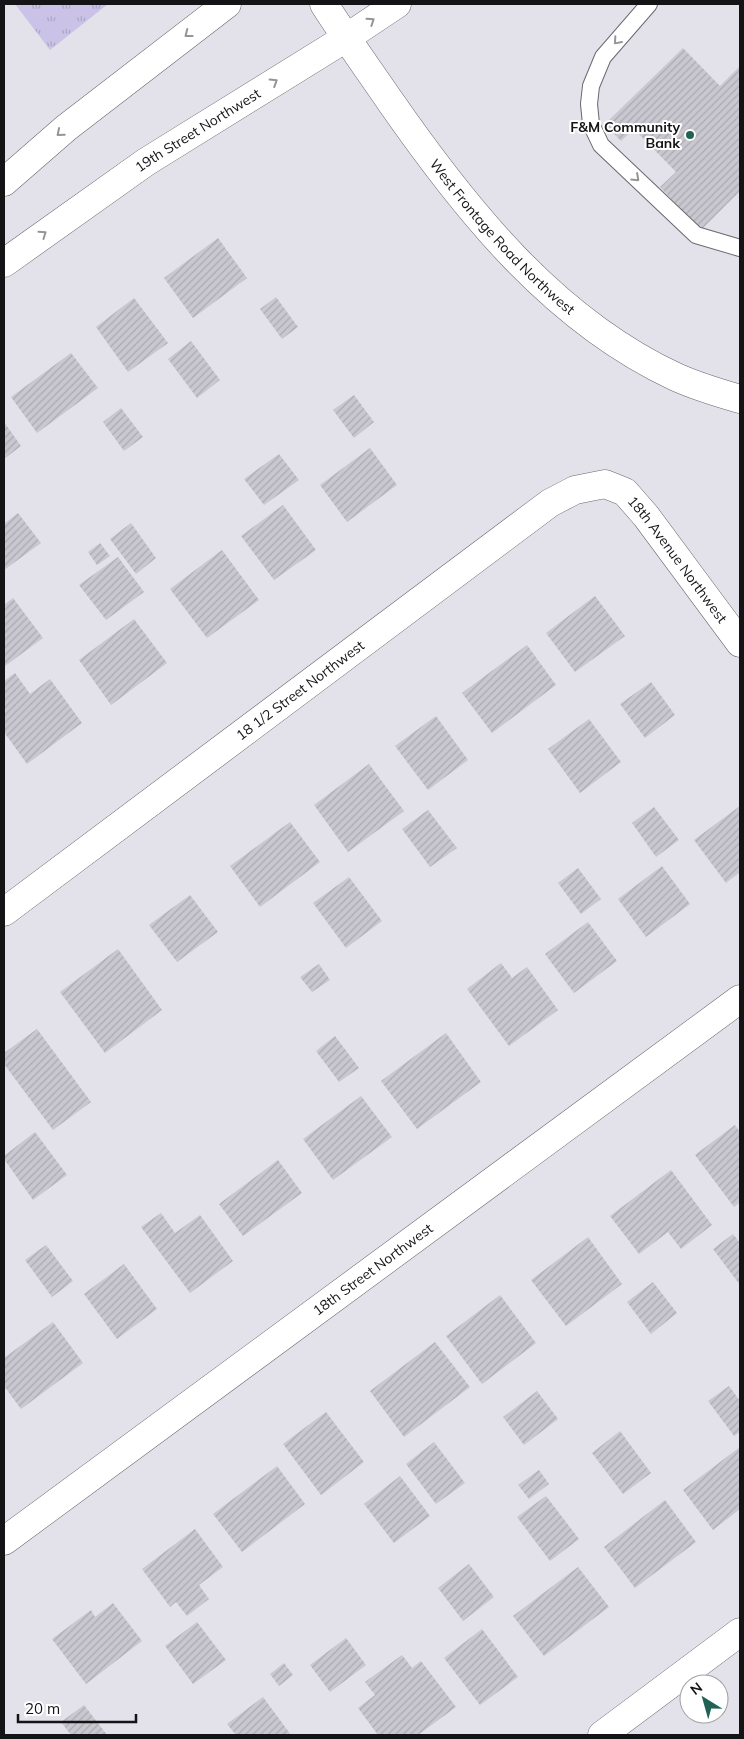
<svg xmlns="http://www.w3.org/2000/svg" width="744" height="1739" font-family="Mulish,sans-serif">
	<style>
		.grass { fill: url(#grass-tufts) }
		.building { fill: url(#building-hatch) }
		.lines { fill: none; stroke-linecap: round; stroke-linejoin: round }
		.service-casing { stroke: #69686f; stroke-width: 18 }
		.minor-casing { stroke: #69686f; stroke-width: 29 }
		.tertiary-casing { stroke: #69686f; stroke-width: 29 }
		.secondary-casing { stroke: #69686f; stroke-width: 29 }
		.service { stroke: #fff; stroke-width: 16 }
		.minor { stroke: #fff; stroke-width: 28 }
		.tertiary { stroke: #fff; stroke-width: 28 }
		.secondary { stroke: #fff; stroke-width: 28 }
		.oneway { stroke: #959596 }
		.poi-dot { fill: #206354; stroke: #fff; stroke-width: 2 }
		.labels { text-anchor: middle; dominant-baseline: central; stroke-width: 4; stroke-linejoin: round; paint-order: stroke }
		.poi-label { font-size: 14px; font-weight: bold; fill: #141316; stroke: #fff; text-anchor: end }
		.street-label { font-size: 14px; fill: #141316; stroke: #fff }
	</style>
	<defs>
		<pattern id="grass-tufts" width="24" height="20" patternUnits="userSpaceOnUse" patternTransform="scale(1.25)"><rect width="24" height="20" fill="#cbc3e7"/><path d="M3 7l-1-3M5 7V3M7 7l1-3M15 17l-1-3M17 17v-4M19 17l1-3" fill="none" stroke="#ada7c5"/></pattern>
		<pattern id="building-hatch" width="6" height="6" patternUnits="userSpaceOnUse" patternTransform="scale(1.25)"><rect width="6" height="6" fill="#c9c7cf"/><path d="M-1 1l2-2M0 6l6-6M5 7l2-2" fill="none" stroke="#acaab1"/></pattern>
	</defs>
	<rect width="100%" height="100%" fill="#e3e1e9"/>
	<!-- grass -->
	<path class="grass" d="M15,4H108L50,50Z"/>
	<!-- building -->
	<path class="building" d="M683,48L720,86L740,66V191L701,230L660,187L676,172L634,129L621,141L605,124Z
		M218,238L247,278L193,318L164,278Z
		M276,297L298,327L282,339L260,309Z
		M134,298L168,343L128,372L96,327Z
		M191,341L220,380L197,398L168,359Z
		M71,353L98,388L37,433L11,397Z
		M354,395L374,422L354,438L333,410Z
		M121,408L143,437L124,451L103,422Z
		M4,422L21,446L4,459Z
		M370,448L397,485L347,522L320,485Z
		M279,454L299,480L264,505L244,479Z
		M283,505L316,550L274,580L241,536Z
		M18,513L41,543L4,570V524Z
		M131,523L156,558L136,574L110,539Z
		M100,543L110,556L97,565L88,552Z
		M222,550L259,600L207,638L170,589Z
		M118,557L144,592L106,620L79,585Z
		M595,596L625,636L575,672L546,633Z
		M13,598L43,638L5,666L4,664V605Z
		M134,619L167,663L111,705L79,660Z
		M527,645L556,685L492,733L462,693Z
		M15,673L30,694L50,679L82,723L27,764L4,732V713L6,711L4,708V681Z
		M651,682L675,715L645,738L620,704Z
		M436,716L468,760L428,790L395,746Z
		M589,719L621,762L580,793L548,749Z
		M369,764L404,811L348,852L314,805Z
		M740,806V872L726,883L694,840Z
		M654,807L679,840L656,857L632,823Z
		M428,810L457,848L430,867L402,829Z
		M290,822L320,862L260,907L230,866Z
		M662,866L690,904L646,937L618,899Z
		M578,868L601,899L581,914L558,883Z
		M349,877L382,921L346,948L313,903Z
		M190,895L218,932L177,962L149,925Z
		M588,922L617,961L574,993L545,954Z
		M118,949L162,1010L105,1053L60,992Z
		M501,963L512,978L527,967L558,1010L509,1046L467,989Z
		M319,964L330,980L312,992L300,977Z
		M37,1029L91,1102L53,1130L4,1064V1053Z
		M446,1033L481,1082L417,1129L381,1081Z
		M335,1036L359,1068L339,1082L316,1051Z
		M361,1096L392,1137L333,1180L303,1139Z
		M735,1125L740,1132V1202L734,1207L695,1155Z
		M35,1132L67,1175L33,1200L4,1159V1156Z
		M278,1160L302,1193L243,1236L219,1204Z
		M671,1170L712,1225L681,1249L668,1232L639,1254L610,1216Z
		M161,1213L175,1233L200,1215L233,1261L190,1293L141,1227Z
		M733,1234L740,1243V1285L713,1249Z
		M588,1237L622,1284L566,1326L531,1280Z
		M46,1245L73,1281L52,1297L25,1260Z
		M124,1264L157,1309L117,1339L84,1294Z
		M653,1282L677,1313L651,1334L627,1302Z
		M500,1295L536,1343L482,1384L446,1336Z
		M53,1322L83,1363L21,1409L4,1386V1358Z
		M435,1342L470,1387L404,1437L370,1391Z
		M729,1386L740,1401V1432L734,1436L708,1401Z
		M537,1391L558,1419L524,1445L503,1417Z
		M326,1412L364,1462L321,1495L283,1444Z
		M620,1431L651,1473L623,1494L592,1453Z
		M434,1442L465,1483L436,1504L406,1464Z
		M740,1447V1509L713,1530L683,1490Z
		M277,1466L305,1504L242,1552L213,1514Z
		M539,1470L549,1484L529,1499L518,1485Z
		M400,1476L430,1516L394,1543L364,1504Z
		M546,1496L579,1539L550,1561L517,1517Z
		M665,1500L696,1542L635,1588L604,1547Z
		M195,1529L223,1567L199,1585L209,1599L187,1616L176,1602L170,1607L142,1569Z
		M469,1564L494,1597L463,1621L438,1588Z
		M578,1567L609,1607L544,1656L513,1616Z
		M113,1603L142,1641L86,1684L52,1639L91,1610L95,1617Z
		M197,1622L226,1660L193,1684L165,1646Z
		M482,1629L518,1677L480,1705L444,1658Z
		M346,1638L366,1665L330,1692L310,1665Z
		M402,1655L412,1668L421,1661L456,1707L418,1735H378L358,1708L375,1695L365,1682Z
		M284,1663L293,1675L279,1686L270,1674Z
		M263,1697L291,1735H236L227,1724Z
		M84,1705L107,1735H71L61,1722Z"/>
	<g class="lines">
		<defs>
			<path id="service" d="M649,4L603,57L591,86L589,104L591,124L601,145L696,235L740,248"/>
			<g id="minor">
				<path id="s1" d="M4,912L550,503L575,490L605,484L625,492L646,516L740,643"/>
				<path id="s2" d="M4,1541L740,999"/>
				<path d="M602,1735L740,1632"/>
			</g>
			<g id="tertiary">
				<path id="s3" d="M324,4C345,37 368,69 390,101C465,209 553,320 676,377C696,386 719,393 740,399"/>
			</g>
			<g id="secondary">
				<path d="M4,182L66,128L227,4"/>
				<path id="s4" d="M4,263L146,162L346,38L397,4"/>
			</g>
		</defs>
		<!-- service casing -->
		<use href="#service" class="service-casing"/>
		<!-- minor casing -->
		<use href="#minor" class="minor-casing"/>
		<!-- tertiary casing -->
		<use href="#tertiary" class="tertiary-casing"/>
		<!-- secondary casing -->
		<use href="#secondary" class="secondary-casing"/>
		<!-- service -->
		<use href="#service" class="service"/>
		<!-- minor -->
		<use href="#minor" class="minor"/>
		<!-- tertiary -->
		<use href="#tertiary" class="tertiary"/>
		<!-- secondary -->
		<use href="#secondary" class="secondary"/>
	</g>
	<!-- one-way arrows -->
	<defs><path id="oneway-chevron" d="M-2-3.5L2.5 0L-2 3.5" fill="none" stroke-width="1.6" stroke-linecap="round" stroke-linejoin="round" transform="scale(1.25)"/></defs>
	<g class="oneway">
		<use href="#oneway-chevron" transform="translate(371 21) rotate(-34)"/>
		<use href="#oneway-chevron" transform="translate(188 34) rotate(142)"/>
		<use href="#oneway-chevron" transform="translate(617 41) rotate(131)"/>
		<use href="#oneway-chevron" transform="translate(274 82) rotate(-32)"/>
		<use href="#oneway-chevron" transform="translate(60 133) rotate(140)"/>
		<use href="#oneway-chevron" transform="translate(636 178) rotate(43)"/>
		<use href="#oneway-chevron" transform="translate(43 234) rotate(-35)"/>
	</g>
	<!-- markers -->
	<circle class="poi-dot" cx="690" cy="135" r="5"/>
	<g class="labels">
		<!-- poi labels -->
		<g class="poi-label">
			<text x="680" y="127">F&amp;M Community<tspan x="680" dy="16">Bank</tspan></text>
		</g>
		<!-- street labels -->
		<g class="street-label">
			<text stroke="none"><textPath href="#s4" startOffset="235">19th Street Northwest</textPath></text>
			<text stroke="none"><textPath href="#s3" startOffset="294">West Frontage Road Northwest</textPath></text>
			<text stroke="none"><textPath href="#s1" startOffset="848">18th Avenue Northwest</textPath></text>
			<text stroke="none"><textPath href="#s1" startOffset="370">18 1/2 Street Northwest</textPath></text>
			<text stroke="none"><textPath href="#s2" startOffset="458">18th Street Northwest</textPath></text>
		</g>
	</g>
	<!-- border -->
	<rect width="744" height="1739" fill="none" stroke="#141316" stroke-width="10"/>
	<!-- north arrow -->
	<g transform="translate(704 1699) rotate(323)"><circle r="24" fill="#ffffff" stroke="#a1a1a2"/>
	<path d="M0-4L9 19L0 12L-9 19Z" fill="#206354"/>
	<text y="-8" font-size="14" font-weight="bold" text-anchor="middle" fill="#141316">N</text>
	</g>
	<!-- scale -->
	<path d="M18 1714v8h118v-8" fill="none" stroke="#141316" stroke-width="2.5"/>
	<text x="25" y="1714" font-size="15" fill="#141316" stroke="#ffffff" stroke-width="4" paint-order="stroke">20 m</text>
</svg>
